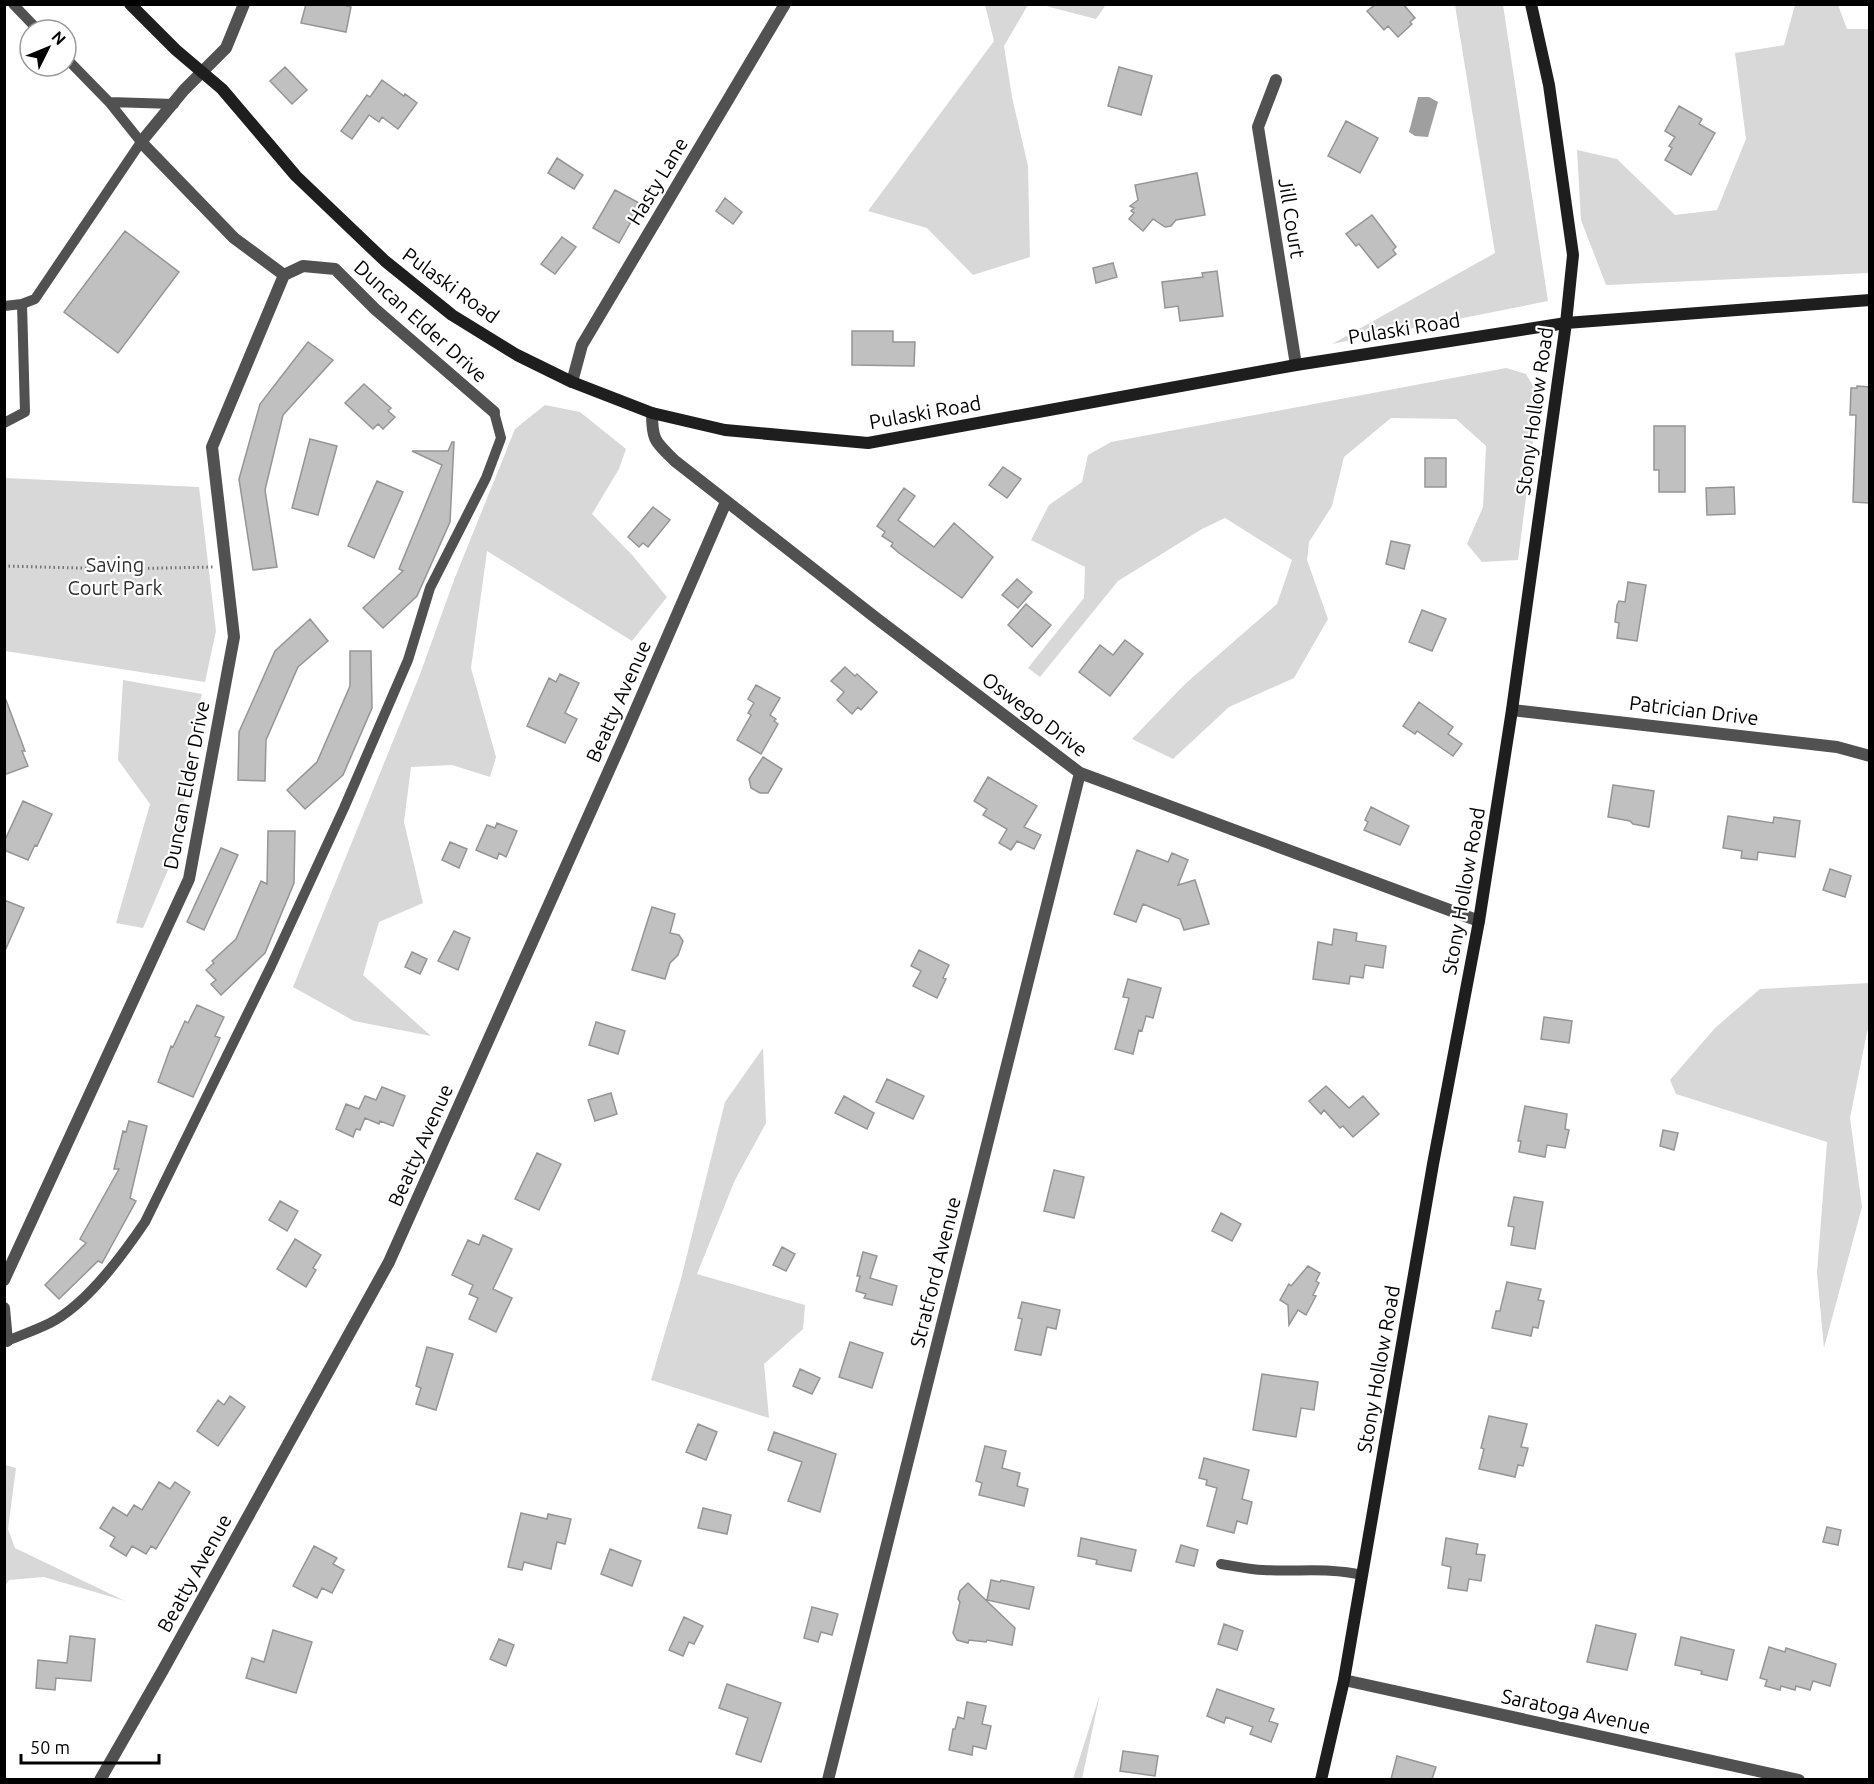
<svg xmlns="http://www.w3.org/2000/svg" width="1874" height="1784" font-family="Ubuntu,sans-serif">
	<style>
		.green { fill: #d8d8d8 }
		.water { fill: #9f9f9f }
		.building { fill: #c0c0c0; stroke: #959595; stroke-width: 1.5 }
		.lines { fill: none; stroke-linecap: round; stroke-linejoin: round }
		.path { stroke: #737373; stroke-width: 3; stroke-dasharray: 1.5 3; stroke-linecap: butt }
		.lane { stroke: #515151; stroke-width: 10 }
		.street { stroke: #515151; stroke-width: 12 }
		.secondary { stroke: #1e1e1e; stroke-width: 12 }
		.labels { text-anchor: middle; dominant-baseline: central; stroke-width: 4.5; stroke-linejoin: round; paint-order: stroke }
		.street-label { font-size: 20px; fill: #000; stroke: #fff }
		.park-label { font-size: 20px; fill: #2f2f2f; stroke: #fff }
	</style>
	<rect width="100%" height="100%" fill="#fff"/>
	<!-- green -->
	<path class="green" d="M985,5H1028L1004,46L1012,97L1028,166L1030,257L973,275L927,228L868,211L994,41Z
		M1042,5H1106L1096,19Z
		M1455,5H1503L1548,301L1332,344L1495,253Z
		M1795,5H1838L1847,29H1869V273L1606,285L1581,220L1577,150L1617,159L1675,215L1717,210L1746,139L1735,53L1784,45Z
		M1506,368L1526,374L1539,396L1518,560L1482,562L1467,544L1483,507L1486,446L1456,419L1391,418L1344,457L1332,506L1309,542L1307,560L1328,619L1294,678L1229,707L1173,759L1132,739L1185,684L1277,604L1292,560L1225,518L1202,529L1118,581L1040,677L1028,668L1084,598L1085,567L1031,540L1049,505L1082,482L1088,455L1111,442Z
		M545,405L580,412L626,449L619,469L592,514L633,556L667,597L632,641L487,551L471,668L496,757L490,777L452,765L411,767L404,822L423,903L379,922L363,975L431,1036L354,1021L293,987L419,677L454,580L515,429Z
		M5,478L199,487L216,631L205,682L5,651Z
		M123,680L202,694L189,744L180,842L143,928L116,923L150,804L118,760Z
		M1869,983V1028L1867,1032L1850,1118L1862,1207L1824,1348L1817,1273L1827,1142L1676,1094L1670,1080L1715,1028L1760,989Z
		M763,1048L766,1123L735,1180L697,1274L805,1305L803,1329L764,1364L769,1418L651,1380L681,1279L725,1102Z
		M5,1465L16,1468L8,1529L15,1548L125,1601L44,1577L9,1580L5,1586Z
		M1100,1694L1082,1779H1073Z"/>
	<!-- water -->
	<path class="water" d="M1418,97H1429L1438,102L1428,137L1415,136L1409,132Z"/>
	<!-- building -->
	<path class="building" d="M306,4H340L351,7L346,32L301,23Z
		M1376,4H1403L1415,18L1410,22L1412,24L1398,37L1388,26L1384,30L1367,11Z
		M285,67L307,90L292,104L270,81Z
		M1119,67L1152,76L1141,115L1108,106Z
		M382,80L404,96L405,94L417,103L398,129L382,117L379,122L369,115L352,139L341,131L367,95L370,97Z
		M1679,106L1702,119L1699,124L1715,133L1691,175L1665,160L1672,148L1669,146L1675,137L1665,131Z
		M1346,121L1378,138L1360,173L1328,156Z
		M557,158L583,175L574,189L548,173Z
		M1197,173L1205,215L1176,220L1171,226L1165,227L1153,219L1143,231L1129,219L1134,213L1131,211L1134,208L1130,206L1138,200L1135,185Z
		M615,190L641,204L619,243L593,228Z
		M725,198L742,212L733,224L716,211Z
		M1372,215L1396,247L1393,250L1396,254L1378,268L1359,244L1356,246L1346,234Z
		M125,231L179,272L118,353L64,312Z
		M562,237L576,247L555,274L541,264Z
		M1113,263L1117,277L1096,283L1093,268Z
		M1217,271L1223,316L1180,321L1178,306L1165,308L1162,282L1203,277L1202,273Z
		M852,331H893V342H915L914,366L852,365Z
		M308,342L333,360L283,415L265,490L277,567L253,570L239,479L260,404Z
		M364,384L391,408L388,411L395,417L383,429L378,424L373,429L345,403Z
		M1857,386L1869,387V503L1853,502L1856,415H1850L1851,388H1857Z
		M1654,426H1685V492H1659V470H1654Z
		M310,439L337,446L318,515L292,508Z
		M452,442H454L450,522L417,596L383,628L363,608L403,571L399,569L442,465L412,451H448Z
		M1425,458H1446V487H1425Z
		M1003,467L1021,479L1007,498L989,485Z
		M377,481L403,492L374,558L348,546Z
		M1734,487L1735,514L1707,515L1706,488Z
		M904,488L915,496L898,520L934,547L954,523L993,557L962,598L899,553L891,546L893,543L882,536L885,532L877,526Z
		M653,507L670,520L648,547L643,543L639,547L628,537Z
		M1391,541L1410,545L1404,569L1386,564Z
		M1017,579L1032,592L1018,608L1002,595Z
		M1628,582L1646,585L1637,641L1617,638L1619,623L1615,622L1617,605L1619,601L1625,602Z
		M1026,604L1051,625L1032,647L1008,625Z
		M1422,610L1446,619L1432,651L1409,642Z
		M310,619L328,641L298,667L266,740L265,781L238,780L239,732L275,651Z
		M1125,640L1143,654L1110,696L1079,672L1100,645L1113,655Z
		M350,651H371L372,708L343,775L305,809L287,790L317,762L350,686Z
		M845,667L855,676L857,674L877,692L861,710L858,707L852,714L837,700L844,692L831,681Z
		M560,674L579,683L565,713L577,719L565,743L527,726L549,678L556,682Z
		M756,685L780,698L770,715L776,719L774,721L778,724L761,754L737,740L751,715L748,713L754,703L748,699Z
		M4,700H6L25,751H22L28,766L4,775Z
		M1419,702L1453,727L1448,734L1462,744L1453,756L1417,731L1415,734L1403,726Z
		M763,757L782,769L768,793H760L751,788L749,779Z
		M988,777L1037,806L1024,827L1041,835L1034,849L1017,841L1011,850L999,843L1007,829L983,815L987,809L974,801Z
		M1613,785L1654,791L1649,827L1633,824L1630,821L1608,817Z
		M23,801L52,814L37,846L35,845L28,860L4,850V842Z
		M1371,807L1409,826L1400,845L1364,830L1368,822L1365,820Z
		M1728,816L1773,823L1774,817L1800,821L1795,857L1758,852L1757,860L1741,858L1742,851L1723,848Z
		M497,823L517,831L506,857L499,853L497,859L476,850L487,825L495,828Z
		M268,831H295L294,883L265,953L221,995L211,984L216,980L206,970L214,963L212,961L236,939L261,881L267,884Z
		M450,842L467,849L459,868L442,860Z
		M221,848L238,855L204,930L187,922Z
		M1137,850L1168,862L1172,853L1188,860L1178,885L1195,880L1209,924L1184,930L1180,919L1143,904L1136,922L1114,914Z
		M1830,869L1851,876L1845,897L1823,890Z
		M4,900L24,908L4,953Z
		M652,907L675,914L670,933L679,935L683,941L678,955L670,963L665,979L632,970Z
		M1334,929L1357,933L1356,941L1386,946L1383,968L1365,965L1363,978L1350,976L1349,984L1313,979L1318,942L1332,945Z
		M454,931L470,938L458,970L438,961Z
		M919,950L949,965L943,978L946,979L937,998L913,986L921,971L911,966Z
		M412,952L427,959L420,974L405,967Z
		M1128,979L1161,988L1153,1018L1146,1016L1142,1031L1139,1030L1133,1054L1115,1049L1129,998L1123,997Z
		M197,1005L224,1017L215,1036L220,1038L193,1097L158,1082L171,1046L173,1047L185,1021L188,1023Z
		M1544,1017L1572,1021L1569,1043L1541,1039Z
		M596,1022L625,1031L618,1054L589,1045Z
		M887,1079L924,1096L913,1119L876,1102Z
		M1326,1086L1349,1108L1363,1096L1379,1114L1353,1137L1343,1126L1340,1128L1324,1110L1321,1114L1309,1101Z
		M382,1087L405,1096L393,1126L380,1121L379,1124L365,1118L360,1130L356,1129L353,1137L336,1129L346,1104L359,1109L365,1096L376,1100Z
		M611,1093L617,1114L595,1121L588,1100Z
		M844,1096L874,1113L867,1129L835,1113Z
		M1525,1106L1567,1114L1565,1129L1569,1130L1565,1148L1547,1145L1545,1157L1519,1152L1521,1141H1518Z
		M129,1121L147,1126L130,1198L136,1201L102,1263L98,1261L59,1299L45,1285L86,1243L80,1239L119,1169H114L123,1131L126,1132Z
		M1663,1130L1678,1133L1674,1150L1660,1146Z
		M537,1153L561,1164L539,1210L515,1199Z
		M1054,1170L1084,1177L1074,1218L1044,1211Z
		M1514,1197L1543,1202L1535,1249L1511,1245L1514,1227L1508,1226Z
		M280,1201L298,1211L287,1231L269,1220Z
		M1221,1213L1241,1224L1232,1241L1212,1231Z
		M483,1235L512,1249L493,1289L512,1298L496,1332L469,1319L478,1298L469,1294L473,1285L452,1275L468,1240L479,1245Z
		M295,1239L321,1255L313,1268L316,1270L306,1287L277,1269Z
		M782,1247L795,1254L786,1271L773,1265Z
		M863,1252L877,1256L870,1278L897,1286L892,1305L864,1298L866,1294L856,1291L860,1276H857Z
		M1308,1266L1320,1273L1316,1281L1319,1283L1313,1295L1316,1296L1306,1315L1298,1310L1289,1325L1288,1305L1280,1300L1289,1284L1291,1286Z
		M1507,1282L1541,1289L1538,1300L1544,1301L1538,1328L1533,1327L1531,1336L1492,1328L1496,1311H1500Z
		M1022,1302L1060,1310L1056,1329L1047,1327L1041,1355L1015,1350L1022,1319L1018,1318Z
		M850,1342L883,1353L872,1388L839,1377Z
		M427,1347L453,1354L436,1410L416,1404L421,1388L416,1386Z
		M800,1369L820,1378L812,1394L793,1386Z
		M1262,1374L1318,1382L1314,1410L1301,1408L1296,1437L1253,1430Z
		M230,1396L245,1407L218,1446L197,1431L218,1400L224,1405Z
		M1489,1416L1527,1424L1521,1447L1528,1448L1523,1466L1518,1465L1515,1477L1479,1469L1484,1449L1481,1448Z
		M698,1424L717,1432L706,1460L686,1452Z
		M774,1432L836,1454L820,1512L788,1501L802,1462L768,1450Z
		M985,1446L1006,1451L1002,1468L1020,1473L1017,1486L1028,1489L1024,1506L979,1495L982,1483L976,1481Z
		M1204,1458L1249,1470L1242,1499L1252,1502L1247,1524L1237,1521L1234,1533L1207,1526L1217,1488L1206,1485L1207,1480L1199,1478Z
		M159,1482L170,1489L175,1482L190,1492L156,1549L151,1546L146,1554L132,1546L126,1556L110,1546L115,1537L100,1528L113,1507L127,1516L134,1505L142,1510Z
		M703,1508L731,1515L727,1534L698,1528Z
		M521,1513L547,1519L548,1514L571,1519L565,1544L557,1542L551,1569L524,1562L522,1570L508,1567Z
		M1827,1527L1841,1530L1838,1545L1823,1542Z
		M1081,1538L1136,1550L1131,1571L1096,1564L1097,1560L1078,1556Z
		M1446,1538L1478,1544L1476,1554L1485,1555L1481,1581L1469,1579L1467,1591L1448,1588L1451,1567L1442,1565Z
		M1181,1545L1198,1550L1194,1566L1176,1562Z
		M314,1546L337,1558L333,1564L344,1570L332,1593L322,1588L317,1598L293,1586Z
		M610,1549L641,1561L632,1586L601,1574Z
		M991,1580L1000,1582L1001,1580L1034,1587L1029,1609L987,1600Z
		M968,1583L1015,1628L1012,1645L987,1640L986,1642L969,1640L968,1643L957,1640L953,1633L960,1602L958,1599L960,1591Z
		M812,1607L838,1614L832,1635L821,1632L818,1642L804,1638Z
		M684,1617L703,1626L694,1644L689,1642L683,1656L669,1650Z
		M1224,1624L1243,1631L1237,1650L1218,1644Z
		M1596,1625L1636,1634L1627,1670L1587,1662Z
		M273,1630L312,1642L296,1693L246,1678L252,1658L264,1662Z
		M70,1636L95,1639L91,1681L56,1678L55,1690L36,1688L38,1660L67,1663Z
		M1681,1637L1734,1650L1727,1680L1701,1674L1702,1671L1675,1665Z
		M499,1639L514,1645L506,1666L490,1659Z
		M1769,1647L1785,1652L1786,1648L1836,1664L1830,1686L1813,1681L1810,1690L1796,1686L1795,1690L1781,1686L1780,1690L1765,1686L1767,1680L1760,1678Z
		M727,1684L781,1703L761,1762L736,1754L748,1718L719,1708Z
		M1217,1689L1274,1709L1269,1721L1278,1724L1271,1742L1250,1734L1253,1727L1226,1717L1224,1723L1207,1716Z
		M967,1702L986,1706L982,1724L991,1726L986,1749L973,1746L972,1755L949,1750L953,1729H955L958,1717L964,1719Z
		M1123,1751L1158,1756L1155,1776L1120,1771Z
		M1397,1756L1436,1767L1432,1779H1391Z"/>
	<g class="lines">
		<!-- path -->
		<path class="path" d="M4,566L115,569L213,567"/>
		<!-- lane -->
		<path class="lane" d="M13,4L38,30
			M109,102L174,104
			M4,306L22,304L35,299L141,142L109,102L66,58
			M4,423L25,412L22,304
			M7,1341C21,1335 36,1330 50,1323C87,1304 122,1256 145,1222L271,966L344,808L408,660L430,588L486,478L501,438L494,412
			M1221,1564C1235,1566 1250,1570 1263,1570C1298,1572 1328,1567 1362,1575"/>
		<!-- street -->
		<path class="street" d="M244,4L226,48L184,90L141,142L234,238L284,275L303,266L335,269L375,309L494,412
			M1276,80L1258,127L1296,365
			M572,382L582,345L785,4
			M652,413C652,442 656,442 675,461L876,618L1080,773L1479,921
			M1512,710L1837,747L1870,756
			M4,1280L189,879L234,637L212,447L284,275
			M4,1308L7,1341
			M1344,1680L1799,1780
			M100,1780L163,1670L389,1262L623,739L726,502
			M828,1780L1080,773"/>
		<!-- secondary -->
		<path class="secondary" d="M130,4L176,50L222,89L296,176L385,261L452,315L517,355L572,382L652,413L725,430L868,443L1296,365L1566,323L1870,300
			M1321,1780L1344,1680L1433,1164L1479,921L1512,710L1566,323L1573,255L1549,85L1531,4"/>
	</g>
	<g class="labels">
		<!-- street labels -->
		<g class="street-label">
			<text transform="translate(657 181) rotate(-59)">Hasty Lane</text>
			<text transform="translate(1292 218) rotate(81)">Jill Court</text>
			<text transform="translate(451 285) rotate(36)">Pulaski Road</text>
			<text transform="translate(421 321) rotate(42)">Duncan Elder Drive</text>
			<text transform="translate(1404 328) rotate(-9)">Pulaski Road</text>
			<text transform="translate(1534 411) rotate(-82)">Stony Hollow Road</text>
			<text transform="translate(925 412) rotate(-10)">Pulaski Road</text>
			<text transform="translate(618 701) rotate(-66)">Beatty Avenue</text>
			<text transform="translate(1694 710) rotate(7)">Patrician Drive</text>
			<text transform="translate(1035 714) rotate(37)">Oswego Drive</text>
			<text transform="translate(186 785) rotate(-79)">Duncan Elder Drive</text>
			<text transform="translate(1463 891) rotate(-80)">Stony Hollow Road</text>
			<text transform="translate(420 1145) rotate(-66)">Beatty Avenue</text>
			<text transform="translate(935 1272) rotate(-76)">Stratford Avenue</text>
			<text transform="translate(1378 1369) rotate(-80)">Stony Hollow Road</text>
			<text transform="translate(194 1573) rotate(-61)">Beatty Avenue</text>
			<text transform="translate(1576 1711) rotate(12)">Saratoga Avenue</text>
		</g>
		<!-- park labels -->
		<g class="park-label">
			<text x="115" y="564">Saving<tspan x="115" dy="23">Court Park</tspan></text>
		</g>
	</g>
	<!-- border -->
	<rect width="1874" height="1784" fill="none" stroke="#000000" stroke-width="12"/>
	<!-- north arrow -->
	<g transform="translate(48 48) rotate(47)"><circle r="28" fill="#ffffff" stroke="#999999" stroke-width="1.5"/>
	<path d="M0-4.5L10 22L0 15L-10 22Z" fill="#000000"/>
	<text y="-9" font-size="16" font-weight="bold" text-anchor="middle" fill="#000000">N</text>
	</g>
	<!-- scale -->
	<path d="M21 1754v9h138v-9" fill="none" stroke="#000000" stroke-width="3"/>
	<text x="30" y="1754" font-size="18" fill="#000000" stroke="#ffffff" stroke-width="4.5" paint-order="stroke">50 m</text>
</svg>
